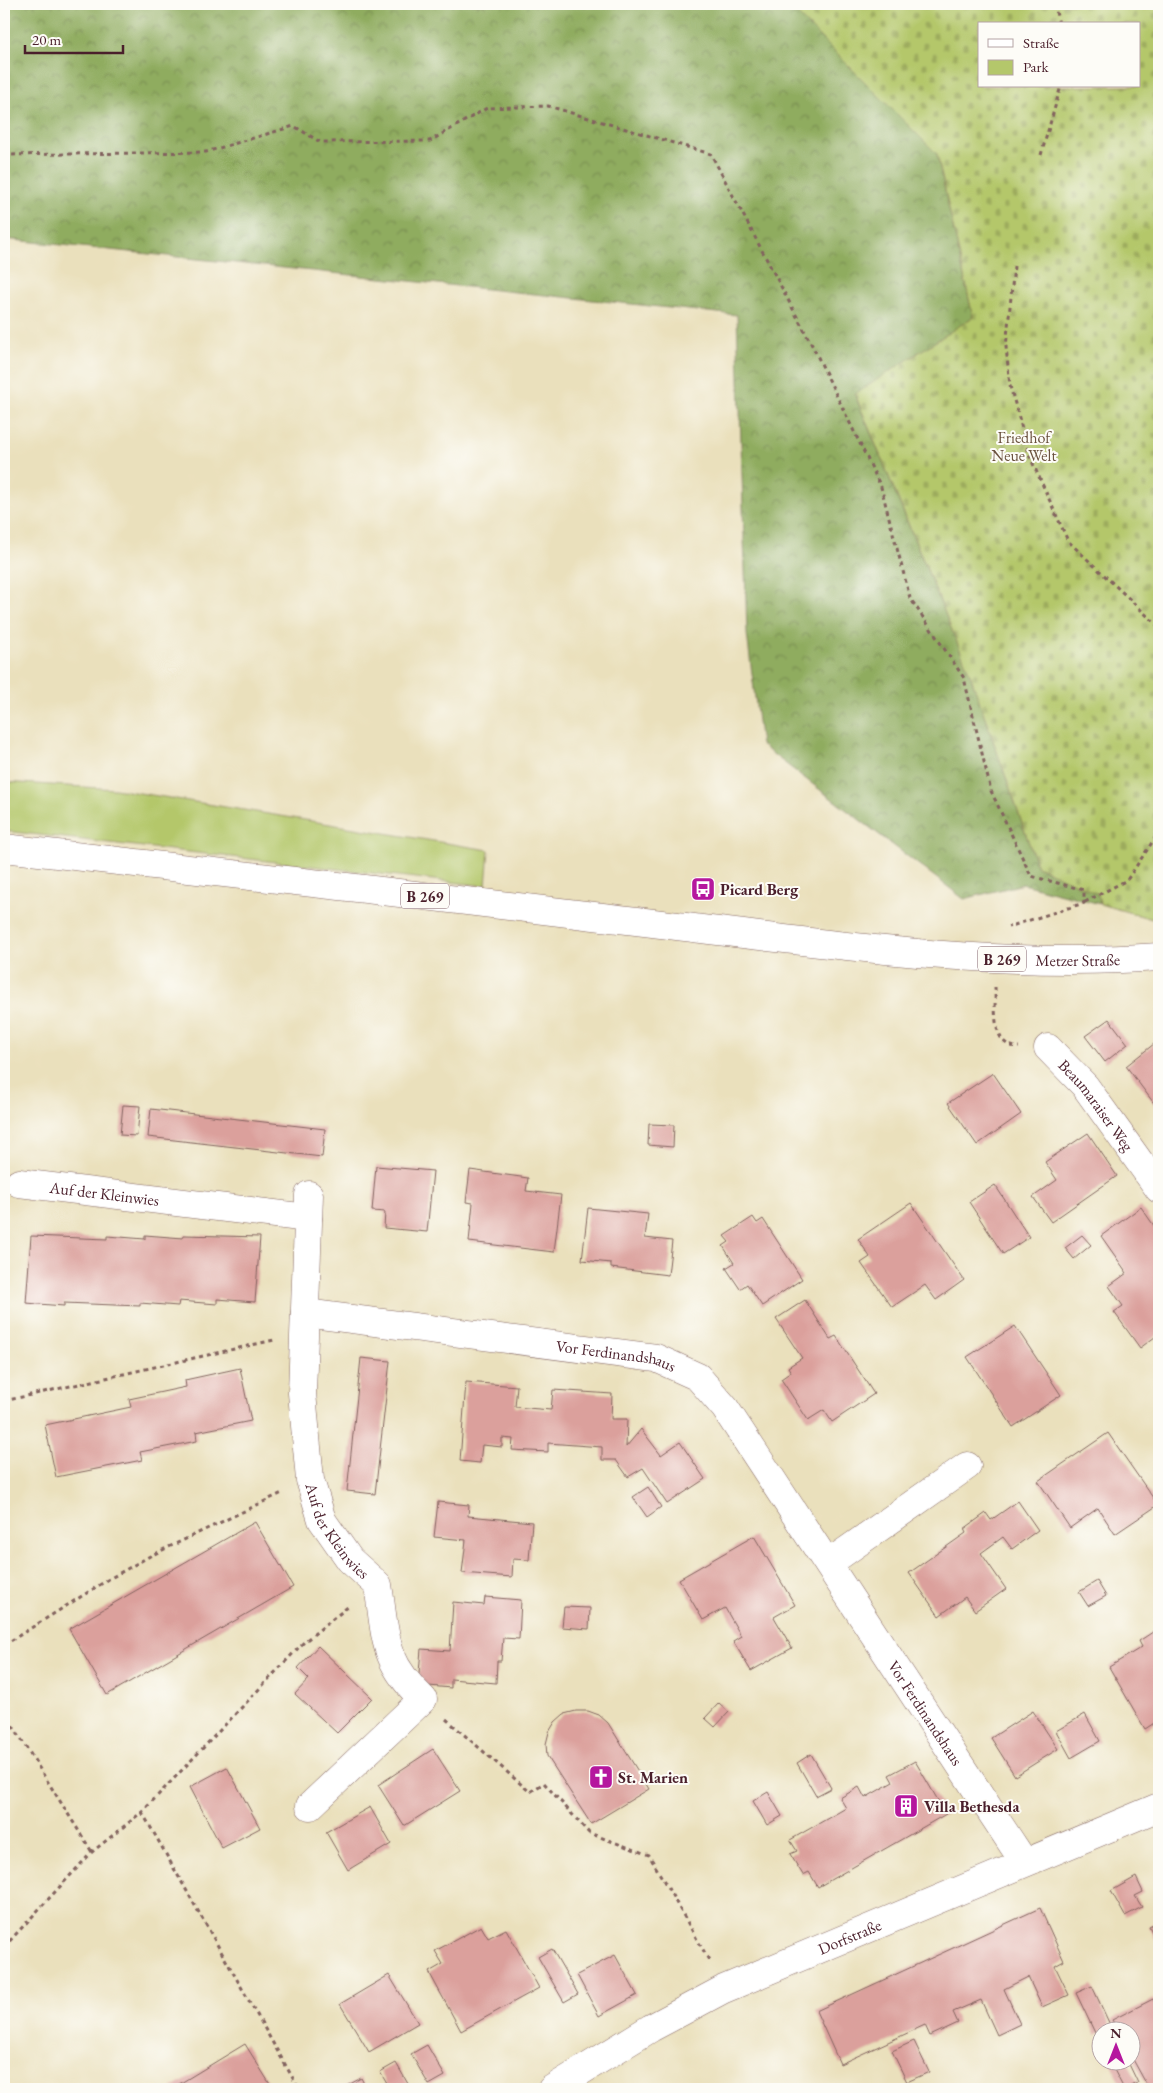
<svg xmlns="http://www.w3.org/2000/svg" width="1163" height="2093" font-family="'EB Garamond',serif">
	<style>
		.green { fill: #b4c76b; stroke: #7f734b }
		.forest { fill: url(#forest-crowns); stroke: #6c6645 }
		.cemetery { fill: url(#cemetery-stones); stroke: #7f734b; fill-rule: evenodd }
		.building { fill: #dba09c }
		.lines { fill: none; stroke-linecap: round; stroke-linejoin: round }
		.minor-casing { stroke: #82635e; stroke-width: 29 }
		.major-casing { stroke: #82635e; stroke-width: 29 }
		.path { stroke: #82635e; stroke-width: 3; stroke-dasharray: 4 4; stroke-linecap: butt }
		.minor { stroke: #fff; stroke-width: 28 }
		.major { stroke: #fff; stroke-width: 28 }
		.labels { text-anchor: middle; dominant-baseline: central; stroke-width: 4; stroke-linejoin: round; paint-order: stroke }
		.shield { fill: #fdfcf7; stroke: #806168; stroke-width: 1 }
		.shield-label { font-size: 15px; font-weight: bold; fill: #4a1f2b }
		.park-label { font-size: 16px; fill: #6a513e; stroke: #fdfcf7 }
		.poi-label { font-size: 16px; font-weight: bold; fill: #4a1f2b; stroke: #fdfcf7; text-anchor: start }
		.street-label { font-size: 16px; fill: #4a1f2b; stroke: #fdfcf7 }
	</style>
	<defs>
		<pattern id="forest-crowns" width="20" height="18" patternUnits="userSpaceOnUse" patternTransform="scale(1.25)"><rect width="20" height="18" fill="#8fac5f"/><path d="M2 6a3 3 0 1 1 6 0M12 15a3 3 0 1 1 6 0" fill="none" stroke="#778b4f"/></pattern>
		<pattern id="cemetery-stones" width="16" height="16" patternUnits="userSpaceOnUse" patternTransform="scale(1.25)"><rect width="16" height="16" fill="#b4c76b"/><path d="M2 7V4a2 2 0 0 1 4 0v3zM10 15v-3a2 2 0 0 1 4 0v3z" fill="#9caa5d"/></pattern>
	</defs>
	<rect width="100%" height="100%" fill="#fdfcf7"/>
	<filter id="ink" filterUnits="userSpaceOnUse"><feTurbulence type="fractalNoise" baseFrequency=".02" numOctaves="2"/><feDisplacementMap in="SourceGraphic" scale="10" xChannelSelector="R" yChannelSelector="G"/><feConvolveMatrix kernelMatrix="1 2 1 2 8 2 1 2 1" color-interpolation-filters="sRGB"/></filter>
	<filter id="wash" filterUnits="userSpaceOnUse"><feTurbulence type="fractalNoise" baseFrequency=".0096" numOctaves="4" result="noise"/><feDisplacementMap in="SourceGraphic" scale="20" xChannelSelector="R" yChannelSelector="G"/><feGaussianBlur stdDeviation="1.12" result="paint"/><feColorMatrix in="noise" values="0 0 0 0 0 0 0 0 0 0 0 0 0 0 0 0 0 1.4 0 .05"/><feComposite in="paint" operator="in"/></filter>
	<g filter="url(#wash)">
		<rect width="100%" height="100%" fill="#eae0bc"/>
		<!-- green -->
		<path class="green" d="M4,782L115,789L489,850L486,886L4,831Z"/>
		<!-- forest -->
		<path class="forest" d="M4,4H787L937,154L973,317L855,395L970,674L1037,866L1099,894L1100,904L1023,884L964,899L761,745L747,634L737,315L4,239Z"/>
		<!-- cemetery -->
		<path class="cemetery" d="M787,4H1159V921L1100,904L1098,894L1037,866L970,674L855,394L973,317L937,154ZM979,24H1139V86H979Z"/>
		<g id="blocks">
			<!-- building -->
			<path class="building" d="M1109,1019L1128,1044L1105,1062L1085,1036Z
				M1159,1040V1110L1126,1066Z
				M993,1073L1021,1114L977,1145L948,1103Z
				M123,1105L140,1106L137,1136L120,1135Z
				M151,1109L325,1129L322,1157L148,1137Z
				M649,1124L674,1125L673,1147L648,1145Z
				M1088,1133L1117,1176L1051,1222L1033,1197L1057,1180L1045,1162Z
				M376,1166L433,1171L427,1232L384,1228L385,1212L372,1211Z
				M470,1170L528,1178L526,1191L561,1195L554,1252L469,1242L473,1203L466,1202Z
				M995,1185L1029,1237L1003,1254L969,1202Z
				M911,1203L964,1280L936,1300L925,1285L892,1307L861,1263L870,1257L858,1239Z
				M1141,1207L1159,1233V1334L1140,1348L1114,1312L1123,1306L1109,1286L1127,1273L1101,1236Z
				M588,1208L648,1214L645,1238L672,1241L668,1275L611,1268V1263L582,1260Z
				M753,1217L757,1223L763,1219L802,1279L762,1306L747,1284L740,1289L726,1268L734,1263L723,1246L729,1242L724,1236Z
				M145,1235L183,1238L184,1235L260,1237L255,1302L217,1299V1304L179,1301L178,1306L140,1303V1306L64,1303V1306L26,1303L31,1236L107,1239V1236L145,1239Z
				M1082,1235L1091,1245L1074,1259L1065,1248Z
				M805,1300L830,1339L836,1336L874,1394L832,1422L824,1410L808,1420L781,1379L791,1372L788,1367L802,1358L776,1319Z
				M1015,1326L1061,1395L1013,1427L967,1357Z
				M361,1358L390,1361L375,1494L347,1491Z
				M240,1368L251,1421L196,1432L197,1441L140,1452L142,1460L56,1477L45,1425L131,1407L129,1399L186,1387L185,1380Z
				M466,1382L517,1386L515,1407L551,1410L553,1390L612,1394L611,1419H627L626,1447L641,1429L661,1455L680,1442L705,1479L667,1504L643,1468L628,1477L616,1460H602V1447L548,1443V1452L512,1450L513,1439L502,1438V1447L482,1445L480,1463L460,1461Z
				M1108,1433L1158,1505L1115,1534L1098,1508L1070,1528L1038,1481Z
				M648,1487L661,1507L647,1517L633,1497Z
				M1018,1501L1038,1530L1012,1549L1003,1537L981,1553L1006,1589L975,1611L965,1597L939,1616L909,1573L966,1533L964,1529L986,1513L991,1520Z
				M438,1502L469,1505L468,1516L532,1522L529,1560L513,1559L512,1577L462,1573L466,1540L434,1537Z
				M255,1522L293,1587L107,1695L69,1629Z
				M754,1536L795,1605L774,1617L792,1648L751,1671L733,1641L741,1636L725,1608L703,1620L679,1579Z
				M1097,1581L1106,1596L1088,1606L1079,1592Z
				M485,1597L521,1600L519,1639L503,1638L501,1661H497L496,1683L451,1679V1688L418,1685L421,1649L450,1651L453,1602L484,1605Z
				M564,1607L590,1608L589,1629L562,1627Z
				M1159,1628V1720L1145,1729L1109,1667L1142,1647L1139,1641Z
				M318,1646L372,1698L337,1733L295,1694L309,1679L298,1668Z
				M719,1703L729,1712L715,1727L705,1718Z
				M576,1711H588L599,1715L608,1723L649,1789L591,1824L547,1756L546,1744L549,1732L555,1722L564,1714Z
				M1033,1711L1058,1749L1015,1776L991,1738Z
				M1085,1714L1100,1741L1071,1758L1056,1731Z
				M433,1749L460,1791L404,1826L378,1785Z
				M811,1754L831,1788L816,1796L797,1763Z
				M915,1761L946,1814L818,1887L809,1872L803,1875L790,1854L797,1851L790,1840L846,1808L840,1798L859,1787L865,1798L893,1782L889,1775Z
				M227,1767L260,1828L222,1848L190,1787Z
				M768,1792L782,1816L767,1825L753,1801Z
				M370,1807L391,1844L348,1870L326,1832Z
				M1136,1877L1143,1892L1135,1896L1142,1907L1125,1916L1111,1891Z
				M1040,1908L1064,1961L1055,1966L1069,1995L1042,2007L1028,1977L1004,1989L1020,2024L997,2035L981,2000L953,2012L958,2023L930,2036L925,2025L840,2064L816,2011Z
				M1159,1921V1946L1149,1926Z
				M481,1926L488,1938L506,1929L539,1988L461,2031L429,1972L443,1964L435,1951Z
				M552,1949L578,1994L564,2002L538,1957Z
				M615,1955L637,1995L599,2016L577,1975Z
				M389,1975L418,2023L369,2052L340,2004Z
				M1092,1986L1111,2027L1096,2035L1076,1993Z
				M1153,1999L1159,2012V2081L1148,2087L1130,2054V2030H1118L1112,2020Z
				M914,2041L929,2072L907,2082L892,2051Z
				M245,2044L273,2089H171Z
				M427,2045L445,2076L429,2085L411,2054Z
				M1109,2060H1127L1138,2083L1124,2089Z
				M396,2063L411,2089H390L380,2072Z
				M361,2078L367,2089H341Z"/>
		</g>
	</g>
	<g filter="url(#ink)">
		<use href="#blocks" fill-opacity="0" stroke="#82635e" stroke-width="1"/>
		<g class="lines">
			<defs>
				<g id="minor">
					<path id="s1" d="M1048,1048L1085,1086L1159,1189"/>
					<path id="s2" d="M19,1183L308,1218"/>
					<path id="s3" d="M309,1195L302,1393L310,1480L322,1520L350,1560L378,1585C386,1636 382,1661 423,1699L310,1806"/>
					<path id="s4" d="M305,1313L656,1358L698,1377L725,1408L1024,1862"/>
					<path d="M829,1563L967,1466"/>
					<path id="s5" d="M552,2089L651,2028L724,1989L1159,1807"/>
				</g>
				<g id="major">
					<path id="s6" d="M4,848C220,872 437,897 653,923C821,943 990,969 1159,957"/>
				</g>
			</defs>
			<!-- minor casing -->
			<use href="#minor" class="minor-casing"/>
			<!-- major casing -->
			<use href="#major" class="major-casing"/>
			<!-- path -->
			<path class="path" d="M1054,4L1059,24
				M4,155L206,152L294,126L320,142L430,141L487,108L548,106L711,154L813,347L881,487L910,598L964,678L991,791L1031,876L1084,890V903L1008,927
				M1041,155L1061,86
				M1014,266L1006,347L1010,386L1030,457L1068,541L1159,627
				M1158,467L1159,468
				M1085,902L1127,880L1159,832
				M995,987C996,1008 990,1047 1019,1047
				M4,1401L274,1340
				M4,1645L109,1579L150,1556L282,1493
				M4,1712L92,1852
				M446,1719L530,1792L544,1783L589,1833L649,1855L710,1962
				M142,1812L299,2089
				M4,1947L92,1852L142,1812L304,1642L349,1606"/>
			<!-- minor -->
			<use href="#minor" class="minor"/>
			<!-- major -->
			<use href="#major" class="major"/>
		</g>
	</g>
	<!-- icons -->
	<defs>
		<symbol id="bus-square" viewBox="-11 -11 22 22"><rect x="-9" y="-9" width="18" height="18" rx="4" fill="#b5179e" stroke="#fdfcf7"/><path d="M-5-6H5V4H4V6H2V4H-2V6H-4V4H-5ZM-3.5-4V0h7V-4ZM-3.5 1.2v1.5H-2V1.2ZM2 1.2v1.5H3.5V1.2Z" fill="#fff"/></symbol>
		<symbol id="church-square" viewBox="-11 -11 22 22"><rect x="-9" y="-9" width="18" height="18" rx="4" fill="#b5179e" stroke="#fdfcf7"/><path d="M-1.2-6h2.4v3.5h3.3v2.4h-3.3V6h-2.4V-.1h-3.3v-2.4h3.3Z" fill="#fff"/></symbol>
		<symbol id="building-square" viewBox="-11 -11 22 22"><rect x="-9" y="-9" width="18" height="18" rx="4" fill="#b5179e" stroke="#fdfcf7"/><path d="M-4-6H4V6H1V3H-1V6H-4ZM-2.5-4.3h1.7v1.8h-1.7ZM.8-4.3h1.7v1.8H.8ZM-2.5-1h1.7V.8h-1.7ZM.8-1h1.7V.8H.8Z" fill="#fff"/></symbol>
	</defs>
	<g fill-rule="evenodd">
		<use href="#bus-square" x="689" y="875" width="28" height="28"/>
		<use href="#church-square" x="587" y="1763" width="28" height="28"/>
		<use href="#building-square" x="892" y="1792" width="28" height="28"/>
	</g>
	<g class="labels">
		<!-- shield labels -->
		<g class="shield">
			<rect x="401" y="883.5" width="48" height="25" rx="4"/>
			<rect x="978" y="946.5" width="48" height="25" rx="4"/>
		</g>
		<g class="shield-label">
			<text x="425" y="896">B 269</text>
			<text x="1002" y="959">B 269</text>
		</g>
		<!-- park labels -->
		<g class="park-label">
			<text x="1024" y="437">Friedhof<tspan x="1024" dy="18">Neue Welt</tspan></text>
		</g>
		<!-- poi labels -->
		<g class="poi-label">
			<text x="720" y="889">Picard Berg</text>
			<text x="618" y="1777">St. Marien</text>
			<text x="924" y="1806">Villa Bethesda</text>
		</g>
		<!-- street labels -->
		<g class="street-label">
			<text stroke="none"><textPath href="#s6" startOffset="1080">Metzer Straße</textPath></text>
			<text stroke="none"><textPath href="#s1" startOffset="75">Beaumaraiser Weg</textPath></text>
			<text stroke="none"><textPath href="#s2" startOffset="86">Auf der Kleinwies</textPath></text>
			<text stroke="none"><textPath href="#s4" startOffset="314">Vor Ferdinandshaus</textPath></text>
			<text stroke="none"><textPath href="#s3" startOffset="344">Auf der Kleinwies</textPath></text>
			<text stroke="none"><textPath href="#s4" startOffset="806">Vor Ferdinandshaus</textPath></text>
			<text stroke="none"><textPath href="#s5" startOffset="335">Dorfstraße</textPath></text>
		</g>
	</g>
	<!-- margin -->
	<rect width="1163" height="2093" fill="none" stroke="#fdfcf7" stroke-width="20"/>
	<!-- legend -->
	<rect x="978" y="22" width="162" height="65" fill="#fdfcf7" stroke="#b5a4a5"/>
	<rect x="988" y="39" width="25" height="8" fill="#ffffff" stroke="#b5a4a5"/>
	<text x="1023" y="48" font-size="15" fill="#4a1f2b">Straße</text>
	<rect x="988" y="60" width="25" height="15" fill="#b4c76b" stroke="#b5a4a5"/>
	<text x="1023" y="72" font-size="15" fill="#4a1f2b">Park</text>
	<!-- north arrow -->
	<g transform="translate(1116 2046)"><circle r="24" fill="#fdfcf7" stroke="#b5a4a5"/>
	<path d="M0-4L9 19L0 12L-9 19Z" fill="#b5179e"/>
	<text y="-8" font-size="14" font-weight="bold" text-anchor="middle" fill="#4a1f2b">N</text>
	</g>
	<!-- scale -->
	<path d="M25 45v8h98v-8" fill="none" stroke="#4a1f2b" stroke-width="2.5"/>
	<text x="32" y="45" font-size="15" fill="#4a1f2b" stroke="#fdfcf7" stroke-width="4" paint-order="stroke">20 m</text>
</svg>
